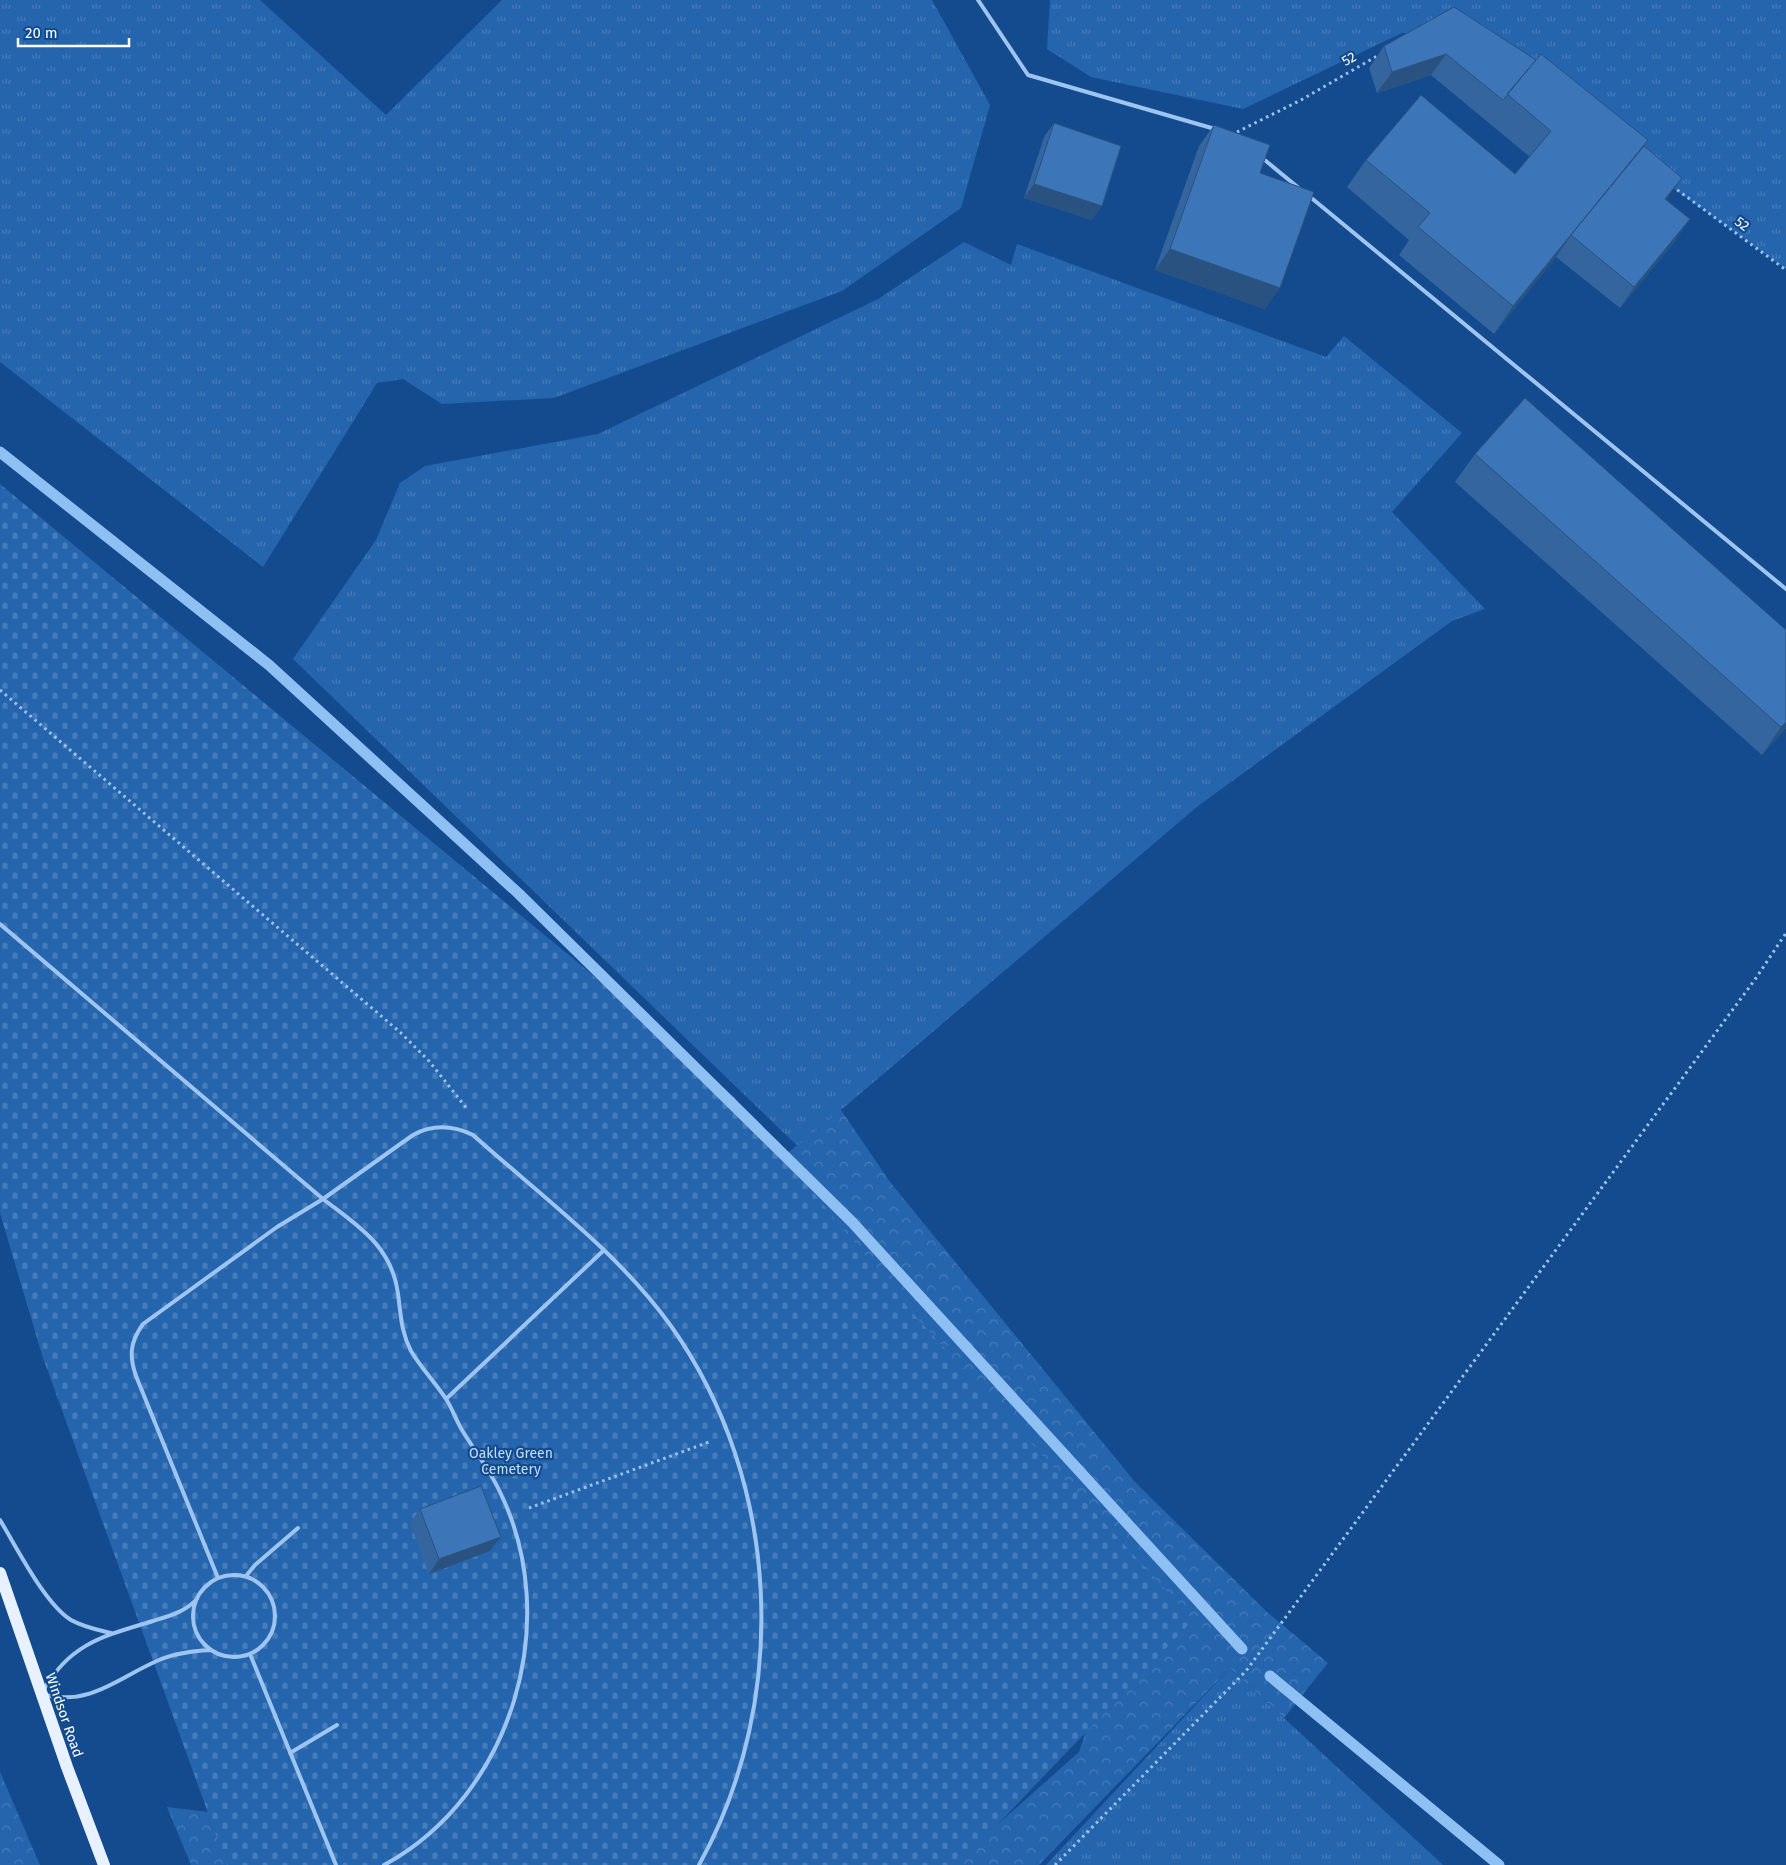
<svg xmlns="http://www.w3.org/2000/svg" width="1786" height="1865" font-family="'Fira Sans',sans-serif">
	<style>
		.grass { fill: url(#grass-tufts) }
		.forest { fill: url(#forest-crowns) }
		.cemetery { fill: url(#cemetery-stones) }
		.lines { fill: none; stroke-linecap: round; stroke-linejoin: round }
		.stream { stroke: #8fc0f4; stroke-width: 11 }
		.path { stroke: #9ec5f1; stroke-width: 3; stroke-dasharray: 2.5 4; stroke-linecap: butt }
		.service { stroke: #9ec5f1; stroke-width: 4 }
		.primary { stroke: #e8f1ff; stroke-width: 12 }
		.wall { fill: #34659e }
		.shaded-wall { fill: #2a5281 }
		.building { fill: #3c75b8; stroke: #2a5281 }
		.labels { text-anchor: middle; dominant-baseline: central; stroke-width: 4.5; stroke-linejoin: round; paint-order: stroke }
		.street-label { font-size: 14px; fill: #fff; stroke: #134b8e }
		.park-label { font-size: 14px; fill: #c4dffc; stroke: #134b8e }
	</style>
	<defs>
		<pattern id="grass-tufts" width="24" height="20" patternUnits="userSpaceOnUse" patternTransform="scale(1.25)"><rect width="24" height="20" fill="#2565ae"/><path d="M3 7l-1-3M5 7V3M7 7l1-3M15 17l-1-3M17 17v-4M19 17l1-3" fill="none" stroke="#467cba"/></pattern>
		<pattern id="forest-crowns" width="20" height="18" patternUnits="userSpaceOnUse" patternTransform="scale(1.25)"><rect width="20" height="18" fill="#2565ae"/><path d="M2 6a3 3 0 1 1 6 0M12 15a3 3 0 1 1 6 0" fill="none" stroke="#467cba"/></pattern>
		<pattern id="cemetery-stones" width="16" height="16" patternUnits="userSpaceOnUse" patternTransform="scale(1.25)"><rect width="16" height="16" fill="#2565ae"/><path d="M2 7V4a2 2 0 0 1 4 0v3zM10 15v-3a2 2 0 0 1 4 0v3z" fill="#467cba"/></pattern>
	</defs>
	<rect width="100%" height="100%" fill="#134b8e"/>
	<!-- grass -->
	<path class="grass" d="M0,0H260L386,115L502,0H932L990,105L961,208L842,291L554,398L442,404L403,379L377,383L263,567L0,362Z
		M1050,0H1786V269L1458,34L1402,33L1243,109L1091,77L1047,49Z
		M964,242L1011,265L1017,244L1326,357L1344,336L1462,433L1392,512L1485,609L1452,621L1198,806L841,1110L815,1163L293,659L376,540L400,483L425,466L598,434L878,299Z
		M1230,1668L1443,1865H1046Z"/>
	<!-- forest -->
	<path class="forest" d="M841,1110L890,1182L1135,1482L1267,1612L1328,1663L1284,1718L1230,1668L1039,1865H952L1079,1752L1106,1670L734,1196Z
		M0,1772L40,1865H0Z
		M167,1807L274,1820L292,1865H191Z"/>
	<!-- cemetery -->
	<path class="cemetery" d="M0,484L576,961L734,1097L916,1317L1193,1620L959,1865H227L42,1355L0,1213Z"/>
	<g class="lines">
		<!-- stream -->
		<path class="stream" d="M0,452L269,665L518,893L852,1222L1242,1649
			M1270,1676L1499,1865"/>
		<!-- path -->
		<path class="path" d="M1237,132L1301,100L1379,55
			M1672,186L1786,270
			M0,690L401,1033L429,1061L468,1110
			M529,1508L709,1442
			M1055,1865L1246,1671L1756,978L1786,933"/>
		<!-- service -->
		<path class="service" d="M978,0L1028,75L1215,129
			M1261,157L1300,189
			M1309,196L1786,589
			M0,924L323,1199C358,1226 392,1246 398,1294C401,1315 401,1332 411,1351C421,1368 435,1382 446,1399C452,1408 456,1420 462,1430C474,1450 489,1469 499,1490C564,1620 513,1795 384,1865
			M446,1399L603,1251
			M0,1520C17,1548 45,1604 71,1620C83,1627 98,1630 111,1633
			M193 1616a41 41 0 1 1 82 0a41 41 0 1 1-82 0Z
			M246,1576L255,1565L298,1528
			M218,1578L136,1376C129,1356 130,1342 143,1324L277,1227L323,1199L413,1135C433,1124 452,1125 473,1135C540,1195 618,1252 671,1326C781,1481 791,1699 699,1865
			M250,1654L336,1865
			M43,1691C70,1643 104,1636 153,1621C169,1616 185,1612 197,1599
			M45,1695C91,1706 119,1677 159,1660C175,1653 193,1651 211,1650
			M290,1753L337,1725"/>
		<!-- primary -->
		<path class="primary" d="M0,1573L67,1767L104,1865"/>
	</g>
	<!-- wall -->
	<path class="wall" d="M1454,7L1648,140L1644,146L1666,200L1676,240L1620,308L1556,257L1494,334L1399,255L1409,240L1347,187L1366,160L1515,174L1530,157L1431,75L1377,93L1369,68L1384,46Z
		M1054,123L1092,220L1024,198L1044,137Z
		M1214,125L1260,173L1265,309L1155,270L1199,146Z
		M1475,454L1786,728L1762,755L1455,482Z
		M420,1509L490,1551L429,1574L410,1523Z"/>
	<!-- shaded-wall -->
	<path class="shaded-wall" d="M1446,54L1431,75L1377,93L1392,72Z
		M1648,140L1629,167L1571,235L1556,257L1494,334L1513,306Z
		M1682,178L1667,199L1650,220L1665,199Z
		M1034,184L1102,206L1092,220L1024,198Z
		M1690,219L1676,240L1620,308L1634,287Z
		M1170,249L1280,288L1265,309L1155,270Z
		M1786,722V728L1762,755L1781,727Z
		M501,1537L490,1551L429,1574L439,1559Z"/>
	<!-- building -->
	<path class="building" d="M1454,7L1536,60L1503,100L1446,54L1392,72L1384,46Z
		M1541,54L1648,140L1513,306L1418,227L1430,213L1366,160L1421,95L1515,174L1551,131L1507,94Z
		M1054,123L1121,146L1102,206L1034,184Z
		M1214,125L1270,145L1260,173L1314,192L1280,288L1170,249Z
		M1644,146L1682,178L1665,199L1690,219L1634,287L1571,235Z
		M1525,398L1786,630V722L1781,727L1475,454Z
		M481,1486L501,1537L439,1559L420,1509Z"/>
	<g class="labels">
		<!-- street labels -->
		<g class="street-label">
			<text transform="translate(1349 59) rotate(-30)">52</text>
			<text transform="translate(1742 224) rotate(37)">52</text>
			<text transform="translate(64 1715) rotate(71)">Windsor Road</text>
		</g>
		<!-- park labels -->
		<g class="park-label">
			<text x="511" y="1453">Oakley Green<tspan x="511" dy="16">Cemetery</tspan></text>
		</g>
	</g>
	<!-- scale -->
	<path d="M18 38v8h111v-8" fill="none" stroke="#ffffff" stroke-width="2.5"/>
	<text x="25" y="38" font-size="15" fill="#ffffff" stroke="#134b8e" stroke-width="4" paint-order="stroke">20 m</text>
</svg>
